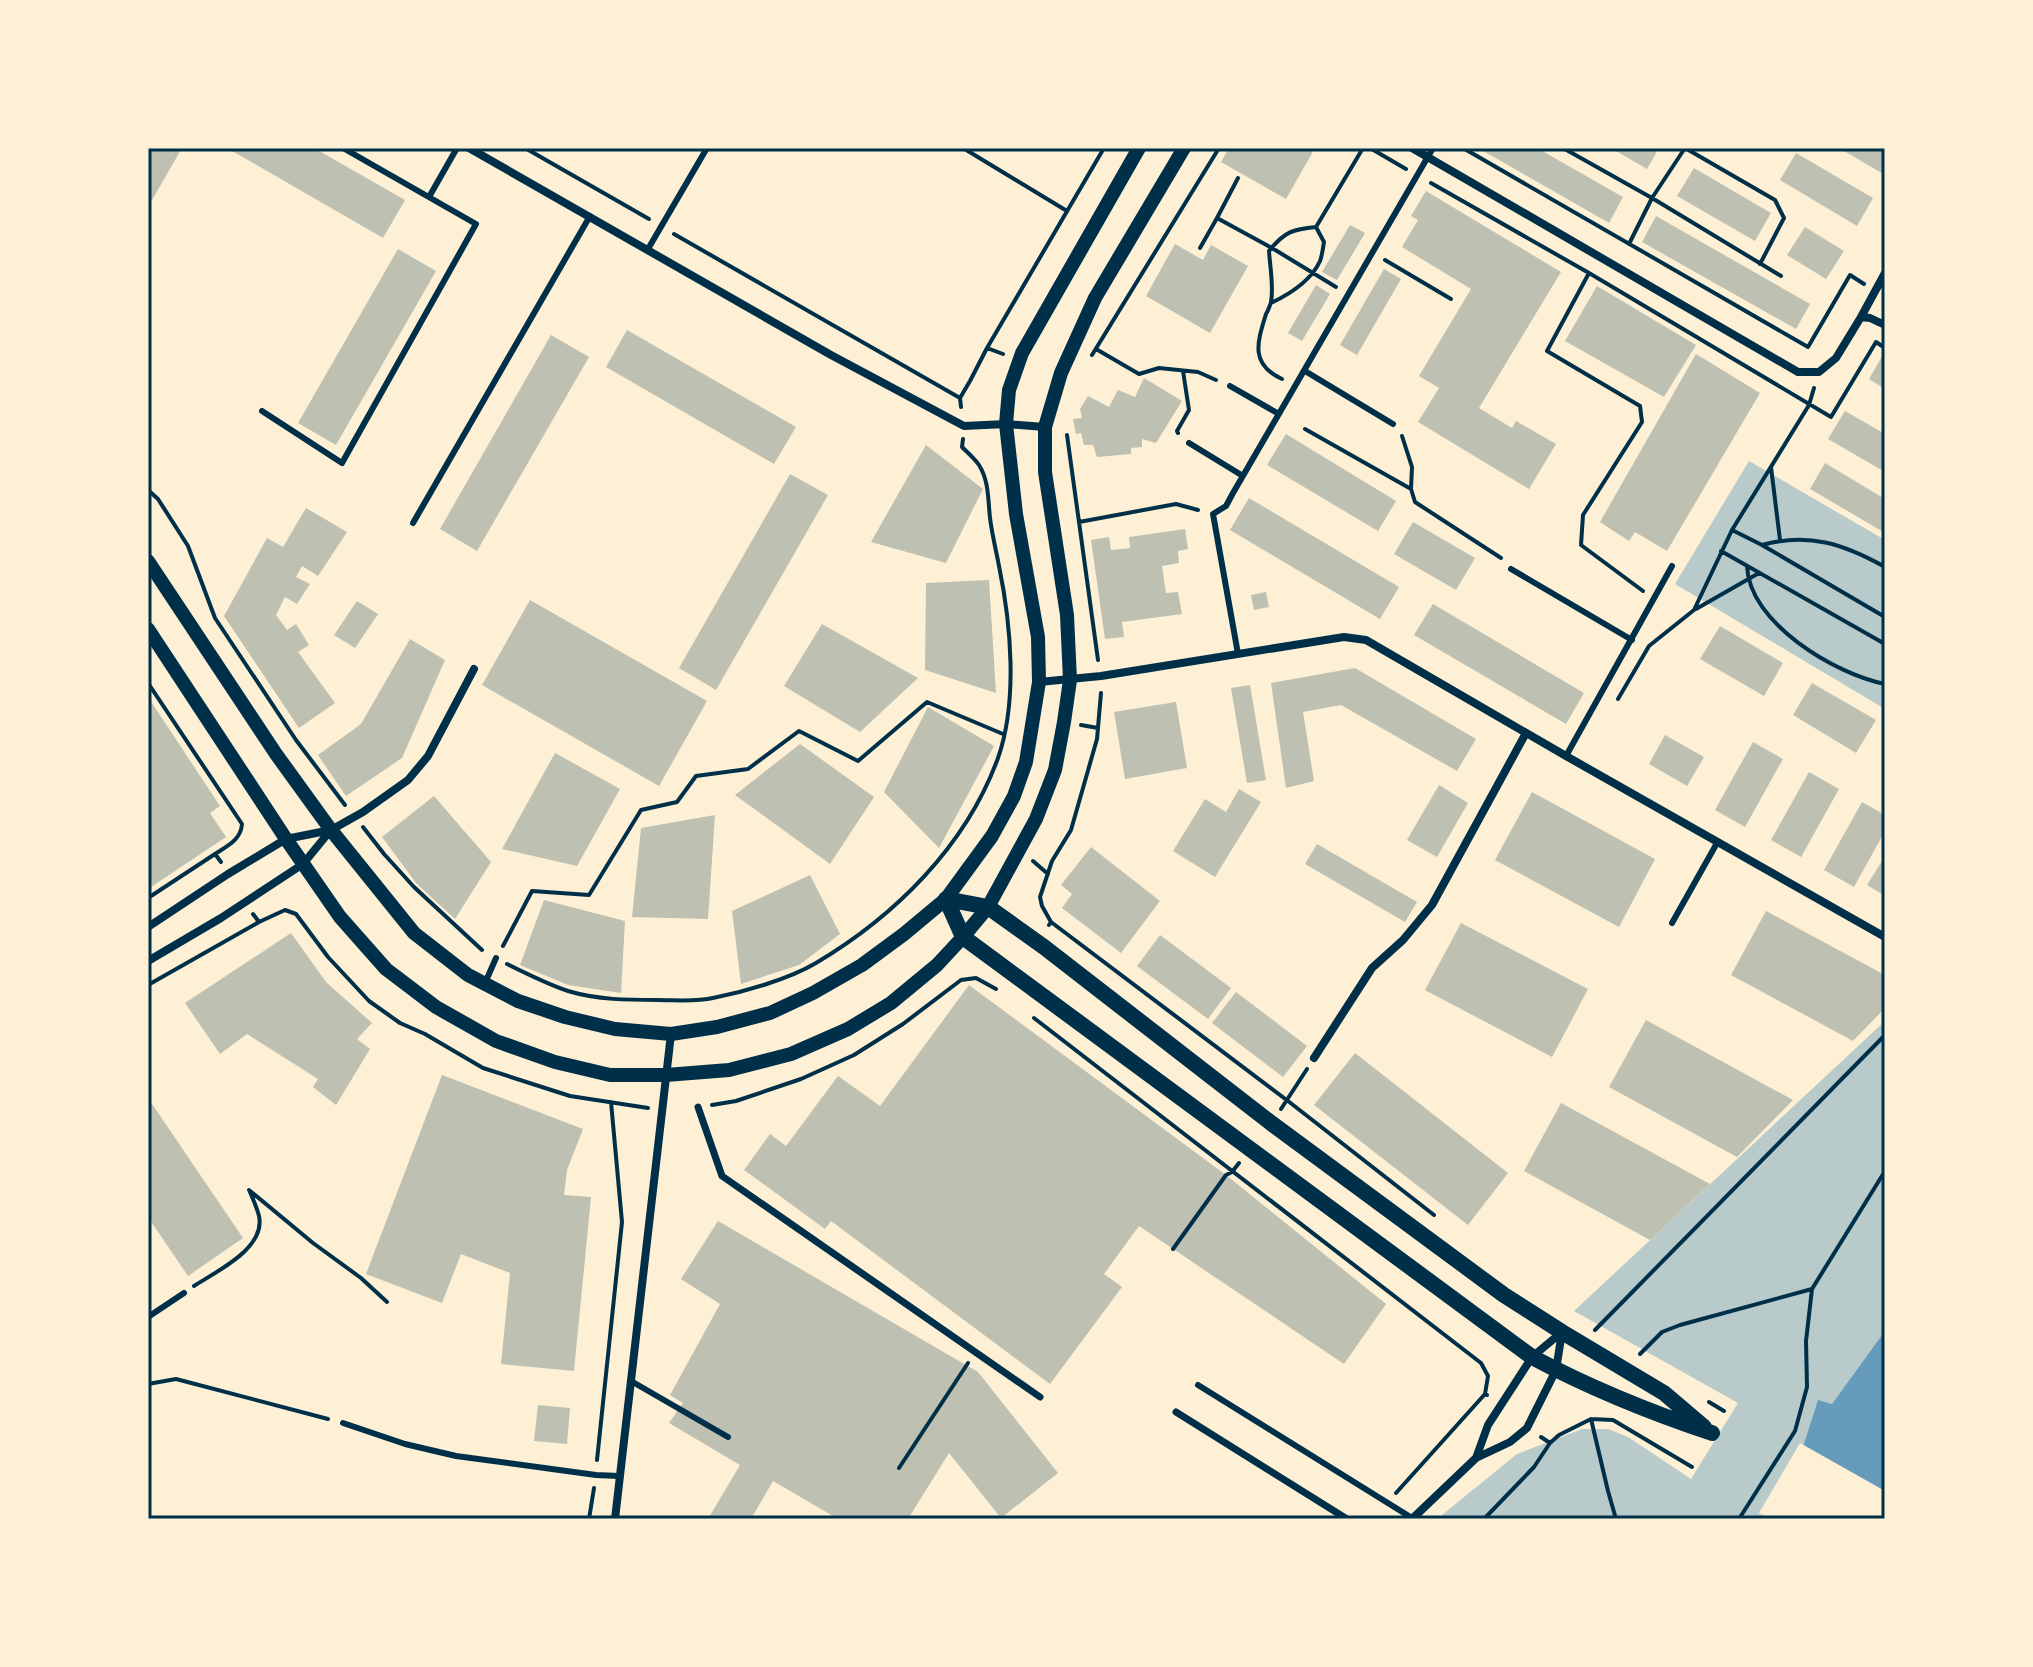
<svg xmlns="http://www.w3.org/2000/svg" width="2033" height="1667" font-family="Roboto,sans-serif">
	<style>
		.green { fill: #b9caca }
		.water { fill: #669bbc }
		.pier { fill: #fdf0d5 }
		.building { fill: #bec0b2 }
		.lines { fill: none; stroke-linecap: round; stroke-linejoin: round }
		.path { stroke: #003049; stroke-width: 4 }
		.service { stroke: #003049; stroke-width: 6 }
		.pedestrian { stroke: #003049; stroke-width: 7 }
		.minor { stroke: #003049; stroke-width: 8 }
		.tertiary { stroke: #003049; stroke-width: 14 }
		.secondary { stroke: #003049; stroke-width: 16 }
		.neatline { fill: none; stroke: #003049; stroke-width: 3 }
	</style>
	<rect width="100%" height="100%" fill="#fdf0d5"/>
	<!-- green -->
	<path class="green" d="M1749,461L1885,540V709L1675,584Z
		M1885,1021V1333L1832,1404L1818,1401L1805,1444L1760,1519H1437L1517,1454L1582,1429H1608L1628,1437L1691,1479L1738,1403L1574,1311Z"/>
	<!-- water -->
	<path class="water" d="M1885,1331V1519H1760L1804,1444L1818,1400L1832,1404Z"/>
	<!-- pier -->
	<path class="pier" d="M1800,1443L1885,1491V1519H1769L1759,1513Z"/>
	<!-- building -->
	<path class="building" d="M148,148H182L148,207Z
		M227,148H314L405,200L383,238Z
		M1229,148H1315L1286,199L1221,162Z
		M1478,148H1537L1623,197L1609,223Z
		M1611,148H1659L1647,169Z
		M1839,148H1885V175Z
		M1796,153L1873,198L1857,226L1780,180Z
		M1694,168L1771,213L1755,241L1677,196Z
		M1426,191L1561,272L1479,408L1512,428L1516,421L1556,444L1529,489L1418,422L1439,388L1419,376L1471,289L1402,247L1418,220L1411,216Z
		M1656,216L1810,304L1796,329L1642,242Z
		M1350,225L1365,233L1337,280L1322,272Z
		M1805,227L1844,251L1826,279L1787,255Z
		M1175,244L1203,260L1211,245L1248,266L1210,333L1146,296Z
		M398,249L436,271L336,445L298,423Z
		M1384,269L1401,279L1357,355L1340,345Z
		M1316,285L1330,294L1302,341L1288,333Z
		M1597,286L1696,345L1664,397L1565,341Z
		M627,330L796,427L774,464L606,367Z
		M551,335L589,357L477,551L440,529Z
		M1885,351V389L1869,379Z
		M1696,354L1760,393L1667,551L1635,532L1629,541L1600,522Z
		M1144,378L1182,401L1156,443L1142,439V447L1131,448V454L1097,457L1093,445H1084L1081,433L1076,434L1073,419L1082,418L1080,409L1088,396L1109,407L1118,390L1135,397Z
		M1845,411L1885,434V472L1828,439Z
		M1286,434L1396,501L1378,531L1267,465Z
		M926,445L983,489L946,563L871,542Z
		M1825,463L1885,499V533L1810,489Z
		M790,474L828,495L716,690L679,668Z
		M1249,498L1399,587L1380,619L1230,530Z
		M306,508L347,532L318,576L302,566L296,577L310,584L297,604L285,597L276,615L287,630L296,624L309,645L298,652L335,703L299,728L224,616L267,538L283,547Z
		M1413,522L1475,558L1456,590L1394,554Z
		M1185,529L1188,549L1178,551L1179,563L1162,566L1166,593L1178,592L1182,614L1122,622L1124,637L1105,639L1091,540L1109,537L1111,550L1130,548L1129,537Z
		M989,580L996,693L925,670L926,583Z
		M1266,592L1269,607L1254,610L1251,595Z
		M530,600L707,701L659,786L482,685Z
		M357,601L378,614L355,648L334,635Z
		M1433,604L1584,693L1566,724L1414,635Z
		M822,624L918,678L860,732L784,686Z
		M1720,626L1783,663L1764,696L1700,659Z
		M410,639L445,660L402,758L346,796L318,755L361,724Z
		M1355,668L1476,739L1457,771L1341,705L1303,712L1314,781L1286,788L1271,683Z
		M1812,683L1876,720L1856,753L1793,715Z
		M1250,685L1266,780L1247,783L1231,688Z
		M148,697L220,806L210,813L226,837L148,889Z
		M1176,702L1187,768L1125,779L1114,712Z
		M928,707L994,746L939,848L884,792Z
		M1665,735L1704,757L1687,786L1649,764Z
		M1753,742L1783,759L1745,827L1715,810Z
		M800,744L874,797L830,864L735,795Z
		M555,753L620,789L577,866L502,849Z
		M1809,772L1839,789L1801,857L1771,840Z
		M1439,785L1468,803L1437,857L1407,840Z
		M1239,789L1261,802L1215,877L1173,851L1205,799L1226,812Z
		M1532,792L1655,859L1619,927L1495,860Z
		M434,796L491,862L455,919L416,883L382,837Z
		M1862,802L1885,815V831L1854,887L1824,870Z
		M715,815L708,919L632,917L641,828Z
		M1317,844L1417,902L1405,922L1305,864Z
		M1091,847L1160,901L1121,953L1062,908L1072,894L1061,885Z
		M1882,861L1885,863V896L1867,885Z
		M810,875L840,934L799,965L741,984L732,911Z
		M544,900L625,921L621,993L568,985L520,965Z
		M1766,911L1885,975V1008L1853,1041L1731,975Z
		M1461,923L1588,989L1552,1057L1425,990Z
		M291,933L326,982L372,1023L357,1039L370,1049L336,1105L313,1087L318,1079L247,1034L220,1054L185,1003Z
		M1160,935L1231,988L1208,1019L1137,966Z
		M969,985L1226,1175L1386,1304L1344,1364L1139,1226L1104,1274L1122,1287L1050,1384L831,1221L825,1229L744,1170L770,1134L786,1146L838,1076L880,1106Z
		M1236,992L1307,1046L1283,1077L1212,1023Z
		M1646,1020L1793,1100L1737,1157L1609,1087Z
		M1355,1053L1508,1173L1468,1225L1314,1105Z
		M442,1075L583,1129L567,1170L564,1195L591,1197L574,1371L501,1364L510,1273L461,1254L442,1303L366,1274Z
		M148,1098L243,1238L188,1276L148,1217Z
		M1561,1103L1710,1184L1650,1240L1524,1171Z
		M718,1221L978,1372L1058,1473L1001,1518L949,1453L908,1519H838L773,1481L751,1519H708L740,1465L669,1423L683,1403L670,1395L720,1304L681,1279Z
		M538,1405L570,1408L567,1444L534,1441Z"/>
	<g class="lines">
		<!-- path -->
		<path class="path" d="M525,148L649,219
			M963,148L1067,211
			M1370,148L1406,169
			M1463,148L1808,347L1850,275L1864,284
			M1563,148L1652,198L1781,276
			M1685,148L1775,200L1784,218L1760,264
			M1431,183L1589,273L1831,417L1876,342L1885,348
			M1217,218L1238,178
			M674,234L960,398
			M1629,244L1652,198L1685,148
			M1200,248L1217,218L1272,248L1336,287
			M1385,260L1451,299
			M1589,273L1547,351L1640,406L1642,422L1583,515L1581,545L1643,591
			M1271,303C1290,294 1311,281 1320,261C1322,256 1323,248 1324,242L1316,227
			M987,348L1003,354
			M1096,349L1139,374L1159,368L1198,372L1216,380
			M1092,355L1219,148
			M1282,379C1250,364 1257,343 1266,314C1267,313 1271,303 1271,302C1274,287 1270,267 1269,251C1284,232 1293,229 1316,227L1363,148
			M961,407L960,398L970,381L987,348L1104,148
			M1305,429L1411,489
			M1178,433L1177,431L1189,410L1183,371
			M1067,435L1098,660
			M1402,436L1412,467L1411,489L1415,502L1501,558
			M1771,467L1780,540
			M148,490L158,499L188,546L215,618L296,740L345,805
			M1079,522L1176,504L1198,510
			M1732,530L1762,545L1885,617
			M1762,545C1808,532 1844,544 1885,567
			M1721,551L1885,644
			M1747,566C1749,623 1835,674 1885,684
			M1696,609L1759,573
			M148,683L242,824C241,840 227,846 215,854L221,862
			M1618,699L1649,646L1694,610L1732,530L1809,405L1814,388
			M1081,725L1098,728
			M363,827L384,854L414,887L482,950
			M1033,861L1048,874
			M148,898L215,854
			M253,914L259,922L285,910L296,914L328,957L369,1001L400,1023L425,1034L483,1068L570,1096L648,1108
			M1051,922L1288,1101L1434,1215
			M1049,925L1051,922L1042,906L1040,897L1052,861L1071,830L1097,739L1101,693
			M503,946L532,891L589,895L641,810L677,802L696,776L748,769L799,731L858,761L927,702L1003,734
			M507,964C527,974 547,984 568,991C598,1000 628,1000 658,1000C676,1000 696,1002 713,998C744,992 789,979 816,963C895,916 966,846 998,758C1018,701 1011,624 999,566C996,550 992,534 990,518C988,500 989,481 979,465C975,459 968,453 962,447L963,439
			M148,985L259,922
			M1034,1018L1481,1363L1488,1376L1485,1394L1487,1395
			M712,1105L736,1101L801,1079L854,1055L903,1024L961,980L976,978L996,989
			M1281,1109L1307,1069
			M249,1190L313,1243L361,1278L387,1302
			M1173,1249L1226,1175L1232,1172L1239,1163
			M194,1286C217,1271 266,1248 259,1216C257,1208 253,1199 250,1192
			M1595,1330L1885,1035
			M1640,1354L1662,1332L1680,1325L1812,1289L1885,1171
			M148,1384L176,1379L328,1419
			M1709,1402L1724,1411
			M1591,1419L1608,1491L1616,1519
			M1541,1437L1550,1443
			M597,1460L622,1222L611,1102
			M899,1468L968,1363
			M1396,1493L1485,1394
			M589,1519L594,1488
			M1484,1519L1534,1467L1550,1443L1559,1435L1591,1419L1613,1420L1692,1467
			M1739,1519L1795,1431L1807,1387L1806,1341L1812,1289"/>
		<!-- service -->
		<path class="service" d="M429,197L457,148
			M648,249L707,148
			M1305,371L1393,424
			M1230,386L1279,414
			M262,411L342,463L476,224L343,148
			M1189,443L1243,476
			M413,523L590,216
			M1511,569L1632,640
			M1238,654L1213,514L1226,506L1233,493L1433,148
			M1566,756L1672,566
			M1672,923L1717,843
			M485,983L496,958
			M148,1317L184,1293
			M631,1381L728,1437
			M1198,1385L1412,1518
			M343,1423L405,1444L456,1456L596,1475L619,1476"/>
		<!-- pedestrian -->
		<path class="pedestrian" d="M698,1107L722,1176L1040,1397
			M1176,1412L1347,1519"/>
		<!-- minor -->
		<path class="minor" d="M469,148L831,355L964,426L1006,424L1045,427
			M1412,148L1798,372H1819L1836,358L1861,317L1870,318L1885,325
			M1861,317L1885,273
			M1039,682L1101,676L1344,637L1366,640L1566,756L1885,937
			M148,927L228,874L286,839L331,830L363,812L408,780L428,756L474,669
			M148,961L221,918L303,864L330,831
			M1314,1058L1372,968L1403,940L1432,905L1526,733
			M1476,1458L1488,1425L1532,1357L1562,1332
			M615,1519L671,1034
			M1412,1519L1476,1458L1510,1442L1527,1428L1556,1370L1562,1332"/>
		<!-- tertiary -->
		<path class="tertiary" d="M148,561L276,754L331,830L414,933L468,975L518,1001L565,1017L615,1029L671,1034L717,1027L770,1013L813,993L862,965L904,934L946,899L992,836L1014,796L1026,762L1039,682L1038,637L1016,514L1006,424L1009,390L1022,353L1139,148
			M148,629L286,839L340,917L386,969L436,1007L496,1041L555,1062L610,1075H666L729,1070L791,1054L848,1029L891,1003L937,965L963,937L988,907L1036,819L1055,770L1064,722L1070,680L1067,615L1045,472V427L1061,373L1095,298L1184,148"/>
		<!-- secondary -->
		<path class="secondary" d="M946,899L963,937L1532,1357C1590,1388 1649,1412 1712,1433
			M946,899L988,907L1044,947L1271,1123L1504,1295L1562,1332L1664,1393L1704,1427"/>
	</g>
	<!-- border -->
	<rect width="2033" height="1667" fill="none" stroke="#fdf0d5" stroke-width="300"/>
	<rect x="150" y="150" width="1733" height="1367" class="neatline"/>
</svg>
